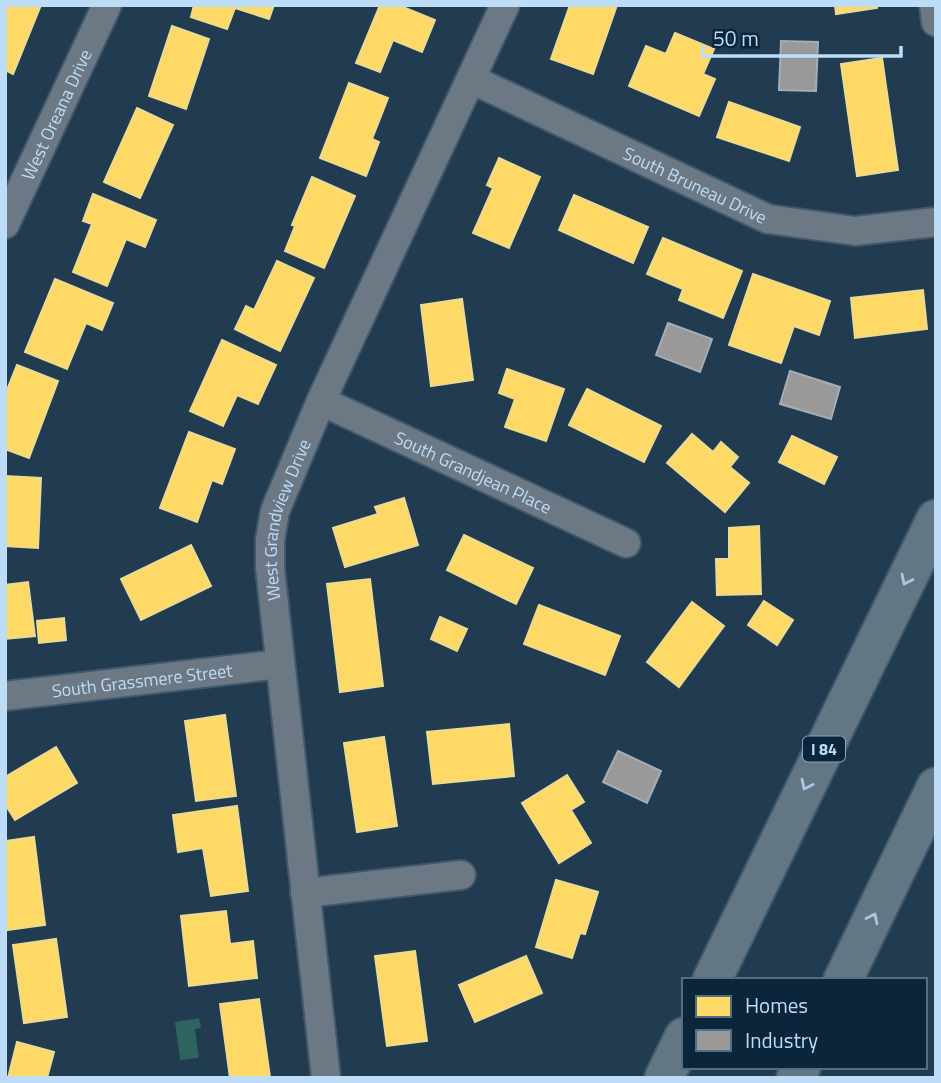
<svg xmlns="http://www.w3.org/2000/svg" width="941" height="1083" font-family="'Titillium Web',sans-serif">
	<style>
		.water { fill: #2e635f }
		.homes { fill: #ffd966; stroke: #ebda92; stroke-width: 2 }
		.industry { fill: #999; stroke: #a4adb6; stroke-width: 2 }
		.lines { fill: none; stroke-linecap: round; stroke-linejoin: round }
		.minor-casing { stroke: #40586b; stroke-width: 32 }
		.motorway-casing { stroke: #40586b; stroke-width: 42 }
		.minor { stroke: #6c7985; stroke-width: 28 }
		.motorway { stroke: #637683; stroke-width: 38 }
		.oneway { stroke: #abc8e1 }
		.labels { text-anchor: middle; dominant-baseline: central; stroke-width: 7; stroke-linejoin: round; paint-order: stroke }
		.shield { fill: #0b263a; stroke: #88a5bf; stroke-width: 2 }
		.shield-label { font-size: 16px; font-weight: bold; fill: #bddcf8 }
		.street-label { font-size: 18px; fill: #bddcf8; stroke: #0b263a }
	</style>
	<rect width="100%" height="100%" fill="#213c50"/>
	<!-- water -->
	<path class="water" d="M199,1018L201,1028L195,1029L199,1058L180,1060L175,1022Z"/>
	<!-- homes -->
	<path class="homes" d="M5,5H41L13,74L5,70Z
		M194,5H274L269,19L235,8L227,29L191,17Z
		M380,5H398L435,20L422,52L393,40L380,72L356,63Z
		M570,5H617L593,74L551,59Z
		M835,5H877V8L836,14Z
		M172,26L209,39L186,109L149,96Z
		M675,33L714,49L703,74L715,79L699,116L629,86L646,46L666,54Z
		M882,58L898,170L857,176L841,64Z
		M349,83L388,98L372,139L379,142L366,176L320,158Z
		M729,102L800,127L789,161L717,137Z
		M137,108L173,125L140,198L104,182Z
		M499,158L540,177L509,248L473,233L493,188L487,185Z
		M312,177L355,196L324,268L285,251L295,226L292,225Z
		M93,194L156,220L145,247L126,239L107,286L73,272L92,224L83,221Z
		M574,195L648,227L633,263L559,230Z
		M663,238L742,271L723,318L679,300L683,289L647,274Z
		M277,261L314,278L280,351L235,329L246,306L254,310Z
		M753,274L830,301L819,335L794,326L781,363L729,345Z
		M55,279L113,303L102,330L86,323L67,369L25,352Z
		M923,290L927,329L855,338L851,298Z
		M462,299L473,380L431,386L421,305Z
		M222,340L276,365L258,404L237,395L223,426L190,411Z
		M17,365L58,381L29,458L5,449V395Z
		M507,369L564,389L546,441L505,427L515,399L499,393Z
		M587,389L661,426L644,462L569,425Z
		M189,432L235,449L222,484L212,480L197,522L160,508Z
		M692,434L713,452L721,442L738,457L730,467L749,483L725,512L667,463Z
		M792,436L837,457L824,484L779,462Z
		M5,476L41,478L38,548L5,546Z
		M404,498L418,545L345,567L333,528L378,514L375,507Z
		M759,526L761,594L717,595L716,559H729V528Z
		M464,535L533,568L516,604L447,570Z
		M191,545L211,586L141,620L121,579Z
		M370,579L383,686L340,692L327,584Z
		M28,582L35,636L5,639V585Z
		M764,601L793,620L777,645L748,625Z
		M692,602L724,626L679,687L647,662Z
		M539,605L620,636L605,675L524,644Z
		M440,617L467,629L457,651L431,639Z
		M64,618L66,640L39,643L37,621Z
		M225,715L236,796L196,801L185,721Z
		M509,724L514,776L433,784L427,732Z
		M384,737L397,826L357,832L344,743Z
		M56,747L77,783L15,820L5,804V777Z
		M567,775L584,802L571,810L591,843L559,863L522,803Z
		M237,806L248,891L211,896L203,848L178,852L173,815Z
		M34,837L45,925L7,930L5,841Z
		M556,880L598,892L585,934L580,933L572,958L536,947Z
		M226,911L230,944L253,941L257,978L189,986L181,916Z
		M56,939L67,1017L24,1023L13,945Z
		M415,951L427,1041L387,1046L375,956Z
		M526,956L542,993L475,1022L459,985Z
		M259,999L270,1077L230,1078L220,1004Z
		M17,1042L54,1052L47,1078H8Z"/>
	<!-- industry -->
	<path class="industry" d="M781,41L818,42L816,91L779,90Z
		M668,323L712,339L700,372L656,355Z
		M790,371L840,387L831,419L780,404Z
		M618,751L661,771L647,803L603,782Z"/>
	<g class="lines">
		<defs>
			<g id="minor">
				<path d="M934,5L936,22"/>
				<path id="s1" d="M471,79L768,219L855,231L936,222"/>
				<path id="s2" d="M5,224L107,5"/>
				<path id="s3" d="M321,401L626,543"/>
				<path id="s4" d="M5,696L280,664"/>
				<path d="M305,893L461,875"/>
				<path id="s5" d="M326,1078L270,568V540L275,511L321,401L505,5"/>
			</g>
			<path id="motorway" d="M712,980L936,519
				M843,980L936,787
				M664,1078L684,1037
				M796,1078L801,1067"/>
		</defs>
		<!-- minor casing -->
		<use href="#minor" class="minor-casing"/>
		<!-- motorway casing -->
		<use href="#motorway" class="motorway-casing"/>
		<!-- minor -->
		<use href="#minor" class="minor"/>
		<!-- motorway -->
		<use href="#motorway" class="motorway"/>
	</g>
	<!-- one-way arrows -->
	<defs><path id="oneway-chevron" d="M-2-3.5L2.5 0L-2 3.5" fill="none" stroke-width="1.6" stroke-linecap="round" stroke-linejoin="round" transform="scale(1.75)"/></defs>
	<g class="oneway">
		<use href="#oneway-chevron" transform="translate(906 580) rotate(116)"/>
		<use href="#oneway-chevron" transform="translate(806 785) rotate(116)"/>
		<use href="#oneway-chevron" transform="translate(873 918) rotate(-64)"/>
	</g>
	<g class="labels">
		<!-- shield labels -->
		<rect class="shield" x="803" y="736.5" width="42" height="25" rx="5"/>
		<g class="shield-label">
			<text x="824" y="749">I 84</text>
		</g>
		<!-- street labels -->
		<g class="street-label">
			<text stroke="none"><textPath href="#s2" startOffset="121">West Oreana Drive</textPath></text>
			<text stroke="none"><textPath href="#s1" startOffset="248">South Bruneau Drive</textPath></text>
			<text stroke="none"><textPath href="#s3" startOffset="168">South Grandjean Place</textPath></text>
			<text stroke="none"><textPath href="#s5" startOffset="564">West Grandview Drive</textPath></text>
			<text stroke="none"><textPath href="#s4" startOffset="138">South Grassmere Street</textPath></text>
		</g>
	</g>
	<!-- border -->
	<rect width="941" height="1083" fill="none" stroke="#bddcf8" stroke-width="14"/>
	<!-- legend -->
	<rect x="682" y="978" width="245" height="91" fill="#0b263a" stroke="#526f86" stroke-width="2"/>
	<rect x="696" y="996" width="35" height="21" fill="#ffd966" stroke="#526f86" stroke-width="2"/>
	<text x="745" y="1013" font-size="21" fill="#bddcf8">Homes</text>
	<rect x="696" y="1030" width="35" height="21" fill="#999999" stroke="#526f86" stroke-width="2"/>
	<text x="745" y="1048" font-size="21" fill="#bddcf8">Industry</text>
	<!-- scale -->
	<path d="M703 46v10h198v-10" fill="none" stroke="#bddcf8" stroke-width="3.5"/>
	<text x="713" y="46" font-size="21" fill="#bddcf8" stroke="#0b263a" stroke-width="5" paint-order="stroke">50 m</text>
</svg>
